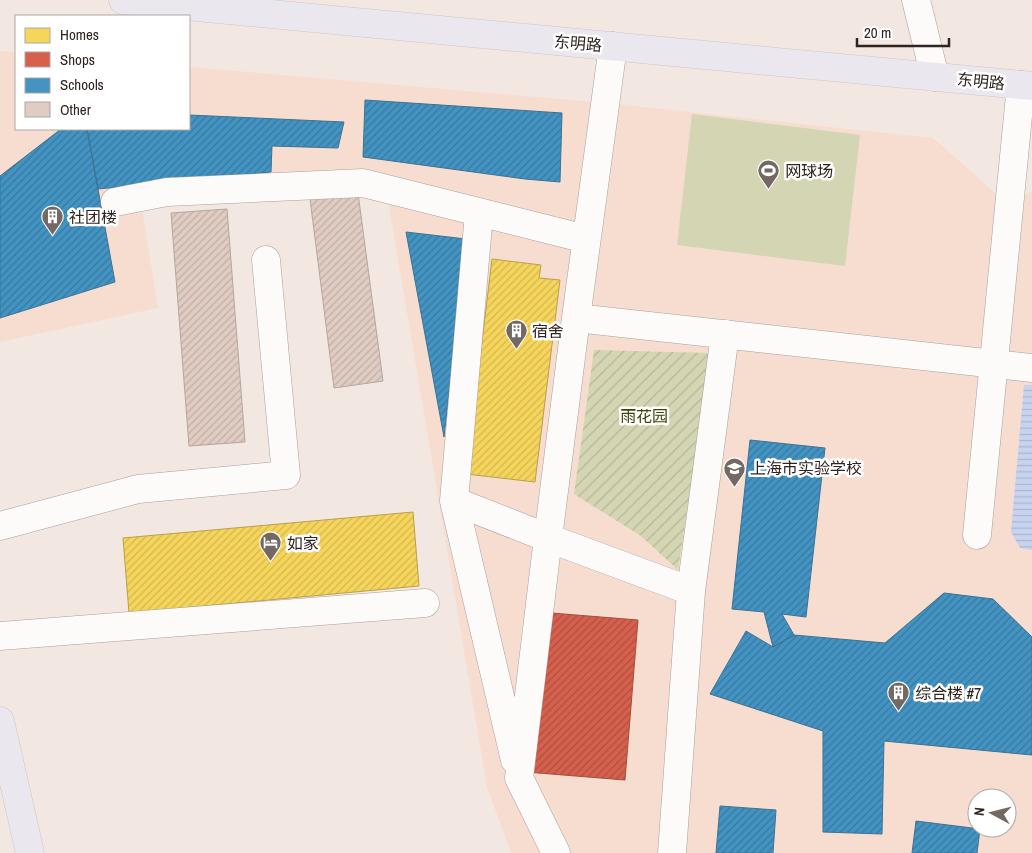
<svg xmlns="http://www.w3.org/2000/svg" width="1032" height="853" font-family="'Archivo Narrow','Noto Sans SC',sans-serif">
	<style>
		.built { fill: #f6ddd0; fill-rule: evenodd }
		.garden { fill: url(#garden-furrows) }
		.pitch { fill: #d4d5b3 }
		.water { fill: url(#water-rules) }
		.homes { fill: url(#homes-hatch); stroke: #baa04a }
		.shops { fill: url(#shops-hatch); stroke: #a44e3f }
		.schools { fill: url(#schools-hatch); stroke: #3d7292 }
		.building { fill: url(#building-hatch); stroke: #b2a7a2 }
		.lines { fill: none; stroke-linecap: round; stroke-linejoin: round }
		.minor-casing { stroke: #a99f9a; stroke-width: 29 }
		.major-casing { stroke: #cdc6c4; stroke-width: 29 }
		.minor { stroke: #fdfbfa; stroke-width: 28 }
		.major { stroke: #eae7ef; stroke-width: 28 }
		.labels { text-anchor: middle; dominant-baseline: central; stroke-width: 5; stroke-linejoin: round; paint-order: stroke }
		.street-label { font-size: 16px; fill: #2f241f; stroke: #fff }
		.poi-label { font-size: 16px; fill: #2f241f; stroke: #fff; text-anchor: start }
		.park-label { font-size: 16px; fill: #3b4406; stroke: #fff }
	</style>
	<defs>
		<pattern id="garden-furrows" width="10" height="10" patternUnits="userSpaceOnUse" patternTransform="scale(1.25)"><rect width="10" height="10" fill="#d4d5b3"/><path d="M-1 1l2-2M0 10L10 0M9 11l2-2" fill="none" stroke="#b6b79a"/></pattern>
		<pattern id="water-rules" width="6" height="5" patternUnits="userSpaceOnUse" patternTransform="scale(1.25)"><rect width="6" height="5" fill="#c8d3ef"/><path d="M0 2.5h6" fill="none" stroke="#acb5cc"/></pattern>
		<pattern id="homes-hatch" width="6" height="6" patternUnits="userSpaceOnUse" patternTransform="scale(1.25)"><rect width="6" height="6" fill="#f6d55c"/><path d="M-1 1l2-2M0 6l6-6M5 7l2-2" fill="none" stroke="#d3b750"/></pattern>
		<pattern id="shops-hatch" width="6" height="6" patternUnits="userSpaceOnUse" patternTransform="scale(1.25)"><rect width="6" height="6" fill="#d6604d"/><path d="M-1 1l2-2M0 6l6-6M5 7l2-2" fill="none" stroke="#ae4f3f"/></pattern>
		<pattern id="schools-hatch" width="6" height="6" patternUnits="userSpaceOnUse" patternTransform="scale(1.25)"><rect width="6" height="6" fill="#4393c3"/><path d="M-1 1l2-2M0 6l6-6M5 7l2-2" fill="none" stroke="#38789e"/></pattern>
		<pattern id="building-hatch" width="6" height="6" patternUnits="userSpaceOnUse" patternTransform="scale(1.25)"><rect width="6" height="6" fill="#e0ccc2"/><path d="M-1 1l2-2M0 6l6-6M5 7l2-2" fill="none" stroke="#c0afa6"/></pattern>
	</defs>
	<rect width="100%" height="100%" fill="#f3e7e1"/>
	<!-- built -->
	<path class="built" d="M0,51L16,52V129H189V67L606,103L933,138L1009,205L1032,191V853H511L487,787L386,188L142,209L158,308L0,342ZM977,798H1007V828H977Z"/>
	<!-- garden -->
	<path class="garden" d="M594,350L711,353L678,570L641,536L574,494Z"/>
	<!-- pitch -->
	<path class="pitch" d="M692,114L860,135L845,266L677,245Z"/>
	<!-- water -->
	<path class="water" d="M1024,385H1032V550L1020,548L1011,532Z"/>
	<!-- homes -->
	<path class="homes" d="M492,259L541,265L539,278L560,280L535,482L466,474Z
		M413,512L419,586L129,613L123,538Z"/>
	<!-- shops -->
	<path class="shops" d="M539,612L638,620L625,780L526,772Z"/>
	<!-- schools -->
	<path class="schools" d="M365,100L562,113L560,182L525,179L363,157Z
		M189,115L344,122L338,148L272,146L271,172L98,189L87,129H189Z
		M61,129H87L115,282L0,318V176Z
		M406,232L466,239L444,437Z
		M750,440L825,448L806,617L782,614L794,635L773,647L764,612L732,609Z
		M944,593L993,599L1032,637V755L884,741L882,834L823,832V731L710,694L746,631L773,647L794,635L885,643Z
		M720,806L776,810L773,853H716Z
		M916,821L980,829L977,853H912Z"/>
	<!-- building -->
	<path class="building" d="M358,193L383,381L334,388L310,199Z
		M227,209L245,442L189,446L171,213Z"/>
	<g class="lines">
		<defs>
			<path id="minor" d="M916,0L935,77
				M115,202L167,192L363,183L586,239
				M479,213L454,501L548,538L519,778L556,853
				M576,318L613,46
				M454,501L515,760
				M0,526L138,489L286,475L266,260
				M977,535L1021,85
				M691,591L725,334
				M0,636L425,603
				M672,853L691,591L548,538L576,318L1032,368"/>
			<path id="major" d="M123,0L1032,86
				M0,721L30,853"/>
		</defs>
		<!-- minor casing -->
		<use href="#minor" class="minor-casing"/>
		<!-- major casing -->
		<use href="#major" class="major-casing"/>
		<!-- minor -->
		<use href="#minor" class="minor"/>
		<!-- major -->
		<use href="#major" class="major"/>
	</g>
	<!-- icons -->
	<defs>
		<symbol id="stadium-pin" viewBox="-11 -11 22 30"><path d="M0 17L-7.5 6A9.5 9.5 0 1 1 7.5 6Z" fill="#746863" stroke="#fff"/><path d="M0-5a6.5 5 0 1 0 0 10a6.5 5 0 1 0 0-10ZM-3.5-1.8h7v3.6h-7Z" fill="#fff"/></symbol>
		<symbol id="building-pin" viewBox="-11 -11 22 30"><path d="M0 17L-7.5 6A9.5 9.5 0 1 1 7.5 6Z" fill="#746863" stroke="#fff"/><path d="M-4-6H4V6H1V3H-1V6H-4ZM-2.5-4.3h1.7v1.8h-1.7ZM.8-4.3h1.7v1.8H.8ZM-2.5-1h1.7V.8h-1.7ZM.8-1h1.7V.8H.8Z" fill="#fff"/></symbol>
		<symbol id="school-pin" viewBox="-11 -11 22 30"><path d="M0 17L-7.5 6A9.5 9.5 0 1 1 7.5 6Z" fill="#746863" stroke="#fff"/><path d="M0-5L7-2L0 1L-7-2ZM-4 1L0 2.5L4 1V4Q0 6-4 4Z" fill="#fff"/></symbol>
		<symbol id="hotel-pin" viewBox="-11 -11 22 30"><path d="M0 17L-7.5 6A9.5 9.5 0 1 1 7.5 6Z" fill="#746863" stroke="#fff"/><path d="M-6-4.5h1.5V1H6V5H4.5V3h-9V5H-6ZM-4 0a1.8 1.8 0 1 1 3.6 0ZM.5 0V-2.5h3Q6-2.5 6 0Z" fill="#fff"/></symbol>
	</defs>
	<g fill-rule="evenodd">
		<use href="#stadium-pin" x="756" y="158" width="25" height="34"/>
		<use href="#building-pin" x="40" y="204" width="25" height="34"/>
		<use href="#building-pin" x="504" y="318" width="25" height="34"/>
		<use href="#school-pin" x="722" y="456" width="25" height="34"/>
		<use href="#hotel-pin" x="258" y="530" width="25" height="34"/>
		<use href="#building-pin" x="886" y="680" width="25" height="34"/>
	</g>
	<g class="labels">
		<!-- street labels -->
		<g class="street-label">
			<text transform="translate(578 43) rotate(5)">东明路</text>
			<text transform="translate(981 81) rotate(6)">东明路</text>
		</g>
		<!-- poi labels -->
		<g class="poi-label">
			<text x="785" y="171">网球场</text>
			<text x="69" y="217">社团楼</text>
			<text x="532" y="331">宿舍</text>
			<text x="750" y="468">上海市实验学校</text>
			<text x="287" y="543">如家</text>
			<text x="915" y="693">综合楼 #7</text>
		</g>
		<!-- park labels -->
		<g class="park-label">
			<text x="644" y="416">雨花园</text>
		</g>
	</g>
	<!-- legend -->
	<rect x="15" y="15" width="175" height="115" fill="#ffffff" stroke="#aca7a5"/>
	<rect x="25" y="28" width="25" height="15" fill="#f6d55c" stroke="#aca7a5"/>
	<text x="60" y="40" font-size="15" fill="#2f241f">Homes</text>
	<rect x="25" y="52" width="25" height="15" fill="#d6604d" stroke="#aca7a5"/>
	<text x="60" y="65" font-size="15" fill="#2f241f">Shops</text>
	<rect x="25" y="78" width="25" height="15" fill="#4393c3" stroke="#aca7a5"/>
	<text x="60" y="90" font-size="15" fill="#2f241f">Schools</text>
	<rect x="25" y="102" width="25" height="15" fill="#e0ccc2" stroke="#aca7a5"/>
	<text x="60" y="115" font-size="15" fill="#2f241f">Other</text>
	<!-- north arrow -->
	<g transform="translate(992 813) rotate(277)"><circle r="24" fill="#ffffff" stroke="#aca7a5"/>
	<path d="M0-4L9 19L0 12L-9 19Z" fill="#746863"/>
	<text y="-8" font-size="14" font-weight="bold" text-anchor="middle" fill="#2f241f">N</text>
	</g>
	<!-- scale -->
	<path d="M857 38v8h92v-8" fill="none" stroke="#2f241f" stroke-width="2.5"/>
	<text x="864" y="38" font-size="15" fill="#2f241f" stroke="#ffffff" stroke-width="4" paint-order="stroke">20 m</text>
</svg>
